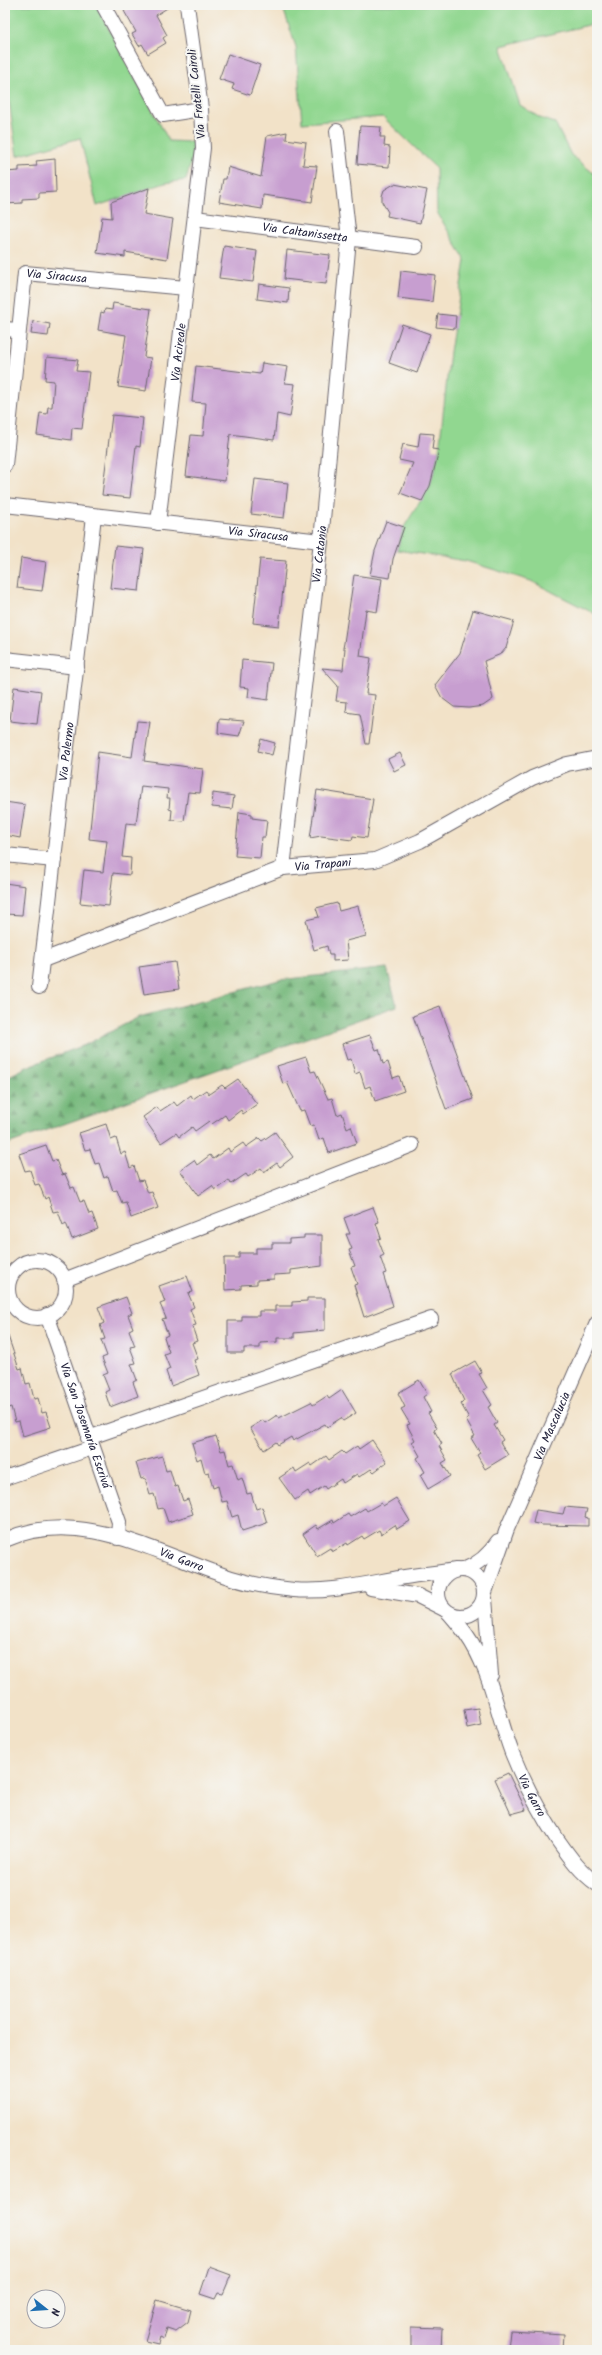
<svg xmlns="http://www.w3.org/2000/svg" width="602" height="2355" font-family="Kalam,sans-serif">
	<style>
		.grass { fill: #91d790; stroke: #5a7c66 }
		.forest { fill: url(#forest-firs); stroke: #4b6d5a }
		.building { fill: #c79ed0 }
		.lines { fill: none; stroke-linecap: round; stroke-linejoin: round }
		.minor-casing { stroke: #6b656c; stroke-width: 16 }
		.minor { stroke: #fff; stroke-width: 14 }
		.labels { text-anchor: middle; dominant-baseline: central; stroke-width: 4; stroke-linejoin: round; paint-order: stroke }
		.street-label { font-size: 12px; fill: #22223b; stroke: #f6f6f2 }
	</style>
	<defs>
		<pattern id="forest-firs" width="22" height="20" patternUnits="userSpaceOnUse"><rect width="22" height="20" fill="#74b87a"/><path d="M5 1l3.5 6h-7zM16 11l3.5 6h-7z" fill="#5f9565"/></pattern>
	</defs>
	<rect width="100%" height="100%" fill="#f6f6f2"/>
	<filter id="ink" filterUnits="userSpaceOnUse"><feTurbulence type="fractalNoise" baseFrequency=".025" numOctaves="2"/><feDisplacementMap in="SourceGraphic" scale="8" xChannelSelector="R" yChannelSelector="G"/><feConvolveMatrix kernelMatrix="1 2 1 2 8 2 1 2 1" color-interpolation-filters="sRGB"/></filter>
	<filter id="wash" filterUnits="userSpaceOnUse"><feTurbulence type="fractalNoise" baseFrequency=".012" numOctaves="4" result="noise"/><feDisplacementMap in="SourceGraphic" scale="16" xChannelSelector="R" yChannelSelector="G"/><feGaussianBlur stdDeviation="0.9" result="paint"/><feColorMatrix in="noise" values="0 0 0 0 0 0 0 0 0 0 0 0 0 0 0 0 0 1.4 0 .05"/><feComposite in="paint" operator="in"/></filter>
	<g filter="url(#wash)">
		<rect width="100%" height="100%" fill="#f2e2c8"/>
		<!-- grass -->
		<path class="grass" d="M5,5H96L169,141L192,142L194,152L186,180L165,183L97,206L80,138L17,156L5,73Z
			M282,5H597V23L501,46L520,105L540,118L555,123L571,155L597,176V615L531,581L466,561L397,550L404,527L430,486L439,450L450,352L465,260L437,212L436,168L383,117L302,123L296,47Z"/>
		<!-- forest -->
		<path class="forest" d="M387,968L397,1006L5,1145V1078L29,1066L85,1045L139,1017L279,980Z"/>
		<g id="blocks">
			<!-- building -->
			<path class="building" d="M134,5H172L156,15L167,35L163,38L166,43L148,54L142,44L139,46L132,34L136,32L124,11Z
				M228,54L260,65L250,95L232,89L234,84L219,79Z
				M360,126L381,127L380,137H385L384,146L390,147L389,167L357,164Z
				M287,132L286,139L306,142L303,165L317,166L312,202L263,195L262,209L219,202L223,179H226L228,167L261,177L267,136Z
				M55,159L56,192L39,193V198L22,199V203L5,204V172L19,171V167L37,166L36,161Z
				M394,184L427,190L420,223L387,216L388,212L382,202V196L384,190Z
				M149,188L144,214L173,219L167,259L125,252V257L97,253L102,217L112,218L111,202Z
				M224,246L257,251L253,282L219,278Z
				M287,250L330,255L326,284L284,279Z
				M401,271L435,275L432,302L398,298Z
				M259,284L289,288L288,303L257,299Z
				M113,303L151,309L144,357L151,358L146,391L118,387L126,335L98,330L101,312L104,313L105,309L112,310Z
				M438,314L456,316L455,329L436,327Z
				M33,321L50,324L48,336L31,334Z
				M402,324L430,334L417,373L389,363Z
				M47,357L78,360L76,371L89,372L82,429L72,428L71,440L37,435L40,413L47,414L48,407H52L54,381L45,380Z
				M262,363L288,367L285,383L295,384L290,417L277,414L274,440L230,434L225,481L186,476L191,435L203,436L206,403L192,402L196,366L260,374Z
				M112,415L143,418L140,447L136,446L130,498L102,495Z
				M420,433L434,434L432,449L439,450L430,486L422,501L400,493L413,463L399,460L403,444L418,447Z
				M255,479L288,483L284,518L251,514Z
				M386,521L404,527L393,559L390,578L370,575L375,551Z
				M115,546L144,549L139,591L110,588Z
				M21,558L46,562L42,591L17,588Z
				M260,559L286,561L279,626L253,623Z
				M354,575L382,579L377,612L366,610L360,656L371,658L366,694L375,695L369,744H366L360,714L346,712L347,702L336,701L338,686L322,668L343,670L345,648H343L344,643Z
				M473,610L514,621L506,648L501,654L484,661L493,699L483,706L469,708L454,707L442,698L435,685L460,653Z
				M242,660L272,663L268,700L248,697L249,688L240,687Z
				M14,687L41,691L37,724L10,721Z
				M219,719L244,721L239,736L218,733Z
				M137,721L150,722L144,761L203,769L200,793L188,792L184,821L171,820L172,810L169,809L170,798H167L168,789L141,786L136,824L126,823L122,857L131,858L130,875L113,873L109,906L80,903L84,870L103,872L107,841L89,839L98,752L132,757Z
				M261,739L275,743L272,755L258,751Z
				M400,753L406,765L394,771L388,759Z
				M317,790L373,799L367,838L353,836L352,840L321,836L310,838Z
				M213,793L234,796L232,809L212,807Z
				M5,802L25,805L20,838L5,835Z
				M239,812L252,814V818L267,820L265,837H262L260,858L235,856Z
				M5,883L25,886L22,915L5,914Z
				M337,903L339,911L358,906L366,936L346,941L348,960L333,961V955H329L327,946L314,950L306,920L319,917L316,908Z
				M175,962L179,989L144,994L139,967Z
				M440,1006L473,1099L446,1109L413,1016Z
				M370,1035L376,1050L379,1049L383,1064L388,1062L393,1078L399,1076L404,1091L375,1101L370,1086L365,1088L360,1072L355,1074L351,1059L347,1060L342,1044Z
				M306,1057L311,1072L315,1071L328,1099L332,1098L337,1115L342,1113L347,1128L351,1126L357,1143L329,1153L324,1138L319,1140L314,1125L310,1126L304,1110L300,1111L287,1082L283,1084L277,1066Z
				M238,1079L257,1104L243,1114L241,1110L228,1120L225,1115L212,1124L209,1121L195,1131L192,1127L179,1137L176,1133L161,1143L143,1117L157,1107L160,1111L174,1102L177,1106L191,1095L193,1099L206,1090L209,1094L222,1085L225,1088Z
				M106,1124L111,1140L116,1138L121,1154L125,1152L130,1168L134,1166L139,1181L143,1180L148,1193L152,1192L158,1208L131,1218L126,1202L122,1203L117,1190L113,1191L108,1176L104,1178L99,1163L95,1164L90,1149L85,1150L79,1133Z
				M275,1132L293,1157L280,1167L277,1163L264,1172L261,1168L248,1177L246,1174L231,1184L229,1180L215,1190L212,1186L198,1196L180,1170L194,1160L197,1165L210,1155L213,1159L228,1148L230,1152L243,1143L246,1147L259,1138L262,1141Z
				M46,1145L52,1161L56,1160L62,1175L65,1174L71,1188L74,1187L80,1202L84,1201L89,1214L92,1213L98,1229L72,1239L66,1223L63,1225L58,1211L53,1212L48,1197L45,1199L39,1184L35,1185L30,1170L25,1171L19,1154Z
				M373,1207L379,1222L376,1223L381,1238L378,1239L384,1255L380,1257L386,1273L383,1274L393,1306L364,1317L354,1285L357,1284L351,1267L355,1266L349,1250L352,1249L346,1234H350L344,1218Z
				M304,1235H322V1266L291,1270V1274L274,1275V1279L257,1280V1284L241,1285V1289L225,1290L224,1258H239V1253H256V1248H272V1243H289V1239L304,1238Z
				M187,1276L193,1292L188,1293L194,1307L190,1309L196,1325L192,1326L197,1341L192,1343L198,1359L194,1360L199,1375L171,1386L166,1371L170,1369L164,1354L169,1352L164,1337L168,1335L162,1319L166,1318L160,1304L165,1302L159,1286Z
				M126,1297L132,1313L128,1315L133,1328L129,1330L135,1346L130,1347L136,1363L131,1364L137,1380L133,1382L138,1396L110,1407L105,1392L109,1390L103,1375L108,1373L102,1358L107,1356L101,1340L105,1339L100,1325L104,1323L98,1307Z
				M307,1298H325V1330L294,1333V1338H277V1342L260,1343V1348H244V1353H228V1321H242V1316H259V1311H275V1306H292V1302L307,1301Z
				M5,1336H8L19,1369L22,1368L26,1384L30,1383L34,1399L38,1398L42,1413L46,1412L51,1427L23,1436L19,1421L15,1422L11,1407L8,1408L5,1399Z
				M475,1361L482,1373L479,1374L487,1388L483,1390L492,1405L488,1407L497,1423L494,1425L503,1440L500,1442L508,1455L485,1469L477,1455L480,1453L471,1438L475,1436L466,1420L469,1418L461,1404L464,1401L452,1374Z
				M419,1380L427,1394L423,1397L431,1412L428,1413L437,1428L434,1430L442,1444L439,1446L447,1460L442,1463L450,1476L428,1489L420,1475L425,1472L417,1458L420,1456L412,1442L415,1440L407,1425L410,1424L401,1409L405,1407L398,1393Z
				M342,1390L356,1413L343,1421L341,1418L327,1427L325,1424L293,1441L291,1437L278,1445L276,1442L264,1450L250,1428L263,1420L265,1423L277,1415L279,1418L311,1402L313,1405L327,1396L329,1399Z
				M216,1436L221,1451L225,1450L229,1465L233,1464L238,1480L242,1478L247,1494L251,1493L256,1509L262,1507L267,1523L242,1531L238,1515L232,1517L227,1501L222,1502L218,1486L213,1488L209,1472L205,1473L201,1458L197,1460L192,1443Z
				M372,1440L387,1462L374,1472L371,1469L359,1477L357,1474L343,1483L341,1479L326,1489L324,1486L310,1495L308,1491L295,1500L279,1478L294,1468L296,1472L310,1463L312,1466L326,1456L329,1460L342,1451L345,1454L357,1446L359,1449Z
				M162,1456L166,1471L170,1470L175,1487L178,1486L183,1501L188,1499L193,1514L168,1522L163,1508L158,1509L154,1494L150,1495L145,1478L141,1479L136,1463Z
				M396,1498L410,1521L397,1529L395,1525L381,1534L379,1530L364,1539L362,1536L348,1545L347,1543L332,1552L330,1548L317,1556L303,1534L316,1525L318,1529L333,1520L334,1523L348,1514L350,1517L365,1508L367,1511L381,1503L383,1506Z
				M565,1507L587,1509L585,1517L588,1518V1526L542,1525L533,1523L536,1510L563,1514Z
				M478,1708L481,1725L467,1728L464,1710Z
				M508,1773L526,1810L511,1814L495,1779Z
				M209,2267L231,2275L223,2294L218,2293L215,2299L200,2294Z
				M157,2300L191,2310L188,2322L176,2331L167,2328L164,2339L160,2337L158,2344L145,2341Z
				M411,2327L442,2328L441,2350H411Z
				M510,2331L564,2334L563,2349L508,2350Z"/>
		</g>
	</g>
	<g filter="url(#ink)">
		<use href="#blocks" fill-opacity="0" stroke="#6b656c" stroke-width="1"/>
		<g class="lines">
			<defs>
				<g id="minor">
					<path d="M103,5L163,115L201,109"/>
					<path id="s1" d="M195,218L416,247"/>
					<path d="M5,329L18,330"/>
					<path id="s2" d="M5,465L25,273L186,288"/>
					<path id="s3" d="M5,505L321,541"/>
					<path id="s4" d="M158,523L203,148L201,109L187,5"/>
					<path d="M5,659L77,667"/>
					<path d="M5,855L54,860"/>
					<path id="s5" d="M283,868L321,541L349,239L337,131"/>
					<path id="s6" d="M43,960L283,868L375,860L420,841L532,778L567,764L597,758"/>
					<path id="s7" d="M39,987L94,516"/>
					<circle cx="37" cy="1289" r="29"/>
					<path d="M64,1280L412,1145"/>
					<path id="s8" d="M47,1315L119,1522L118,1538"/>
					<path d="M88,1438L431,1319"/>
					<path d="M7,1477L92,1448"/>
					<path id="s9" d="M5,1540C81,1505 163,1557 235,1579C254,1585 275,1588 294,1590C332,1593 368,1583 405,1577C422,1574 439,1573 456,1570"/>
					<circle cx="461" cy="1593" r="23"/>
					<path d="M463,1570C479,1564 489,1555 498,1541"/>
					<path d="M371,1588L418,1596L444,1609"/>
					<path id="s10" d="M485,1592L507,1529L597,1323"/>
					<path d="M485,1598L491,1675"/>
					<path id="s11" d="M449,1613C455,1620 461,1627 466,1634C491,1669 497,1714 512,1753C524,1783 539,1811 557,1839C569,1856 580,1872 597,1884"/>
				</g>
			</defs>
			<!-- minor casing -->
			<use href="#minor" class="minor-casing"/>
			<!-- minor -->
			<use href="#minor" class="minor"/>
		</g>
	</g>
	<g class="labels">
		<!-- street labels -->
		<g class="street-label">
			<text transform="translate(197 94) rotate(-96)">Via Fratelli Cairoli</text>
			<text stroke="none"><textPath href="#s1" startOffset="111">Via Caltanissetta</textPath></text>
			<text stroke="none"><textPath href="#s2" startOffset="225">Via Siracusa</textPath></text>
			<text stroke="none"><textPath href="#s4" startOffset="172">Via Acireale</textPath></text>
			<text stroke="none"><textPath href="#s3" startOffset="255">Via Siracusa</textPath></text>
			<text stroke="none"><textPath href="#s5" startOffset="316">Via Catania</textPath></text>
			<text stroke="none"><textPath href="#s7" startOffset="237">Via Palermo</textPath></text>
			<text stroke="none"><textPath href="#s6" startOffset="297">Via Trapani</textPath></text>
			<text stroke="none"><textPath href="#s8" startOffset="117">Via San Josemaría Escrivá</textPath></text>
			<text stroke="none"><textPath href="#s10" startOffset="179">Via Mascalucia</textPath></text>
			<text stroke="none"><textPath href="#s9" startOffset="183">Via Garro</textPath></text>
			<text stroke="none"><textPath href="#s11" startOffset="202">Via Garro</textPath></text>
		</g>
	</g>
	<!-- margin -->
	<rect width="602" height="2355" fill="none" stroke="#f6f6f2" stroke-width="20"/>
	<!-- north arrow -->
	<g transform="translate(46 2309) rotate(107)"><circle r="19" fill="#f6f6f2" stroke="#a1a1a9"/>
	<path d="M0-3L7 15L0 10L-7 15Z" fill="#1f6fb2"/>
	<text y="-6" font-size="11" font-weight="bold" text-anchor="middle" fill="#22223b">N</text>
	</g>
</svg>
